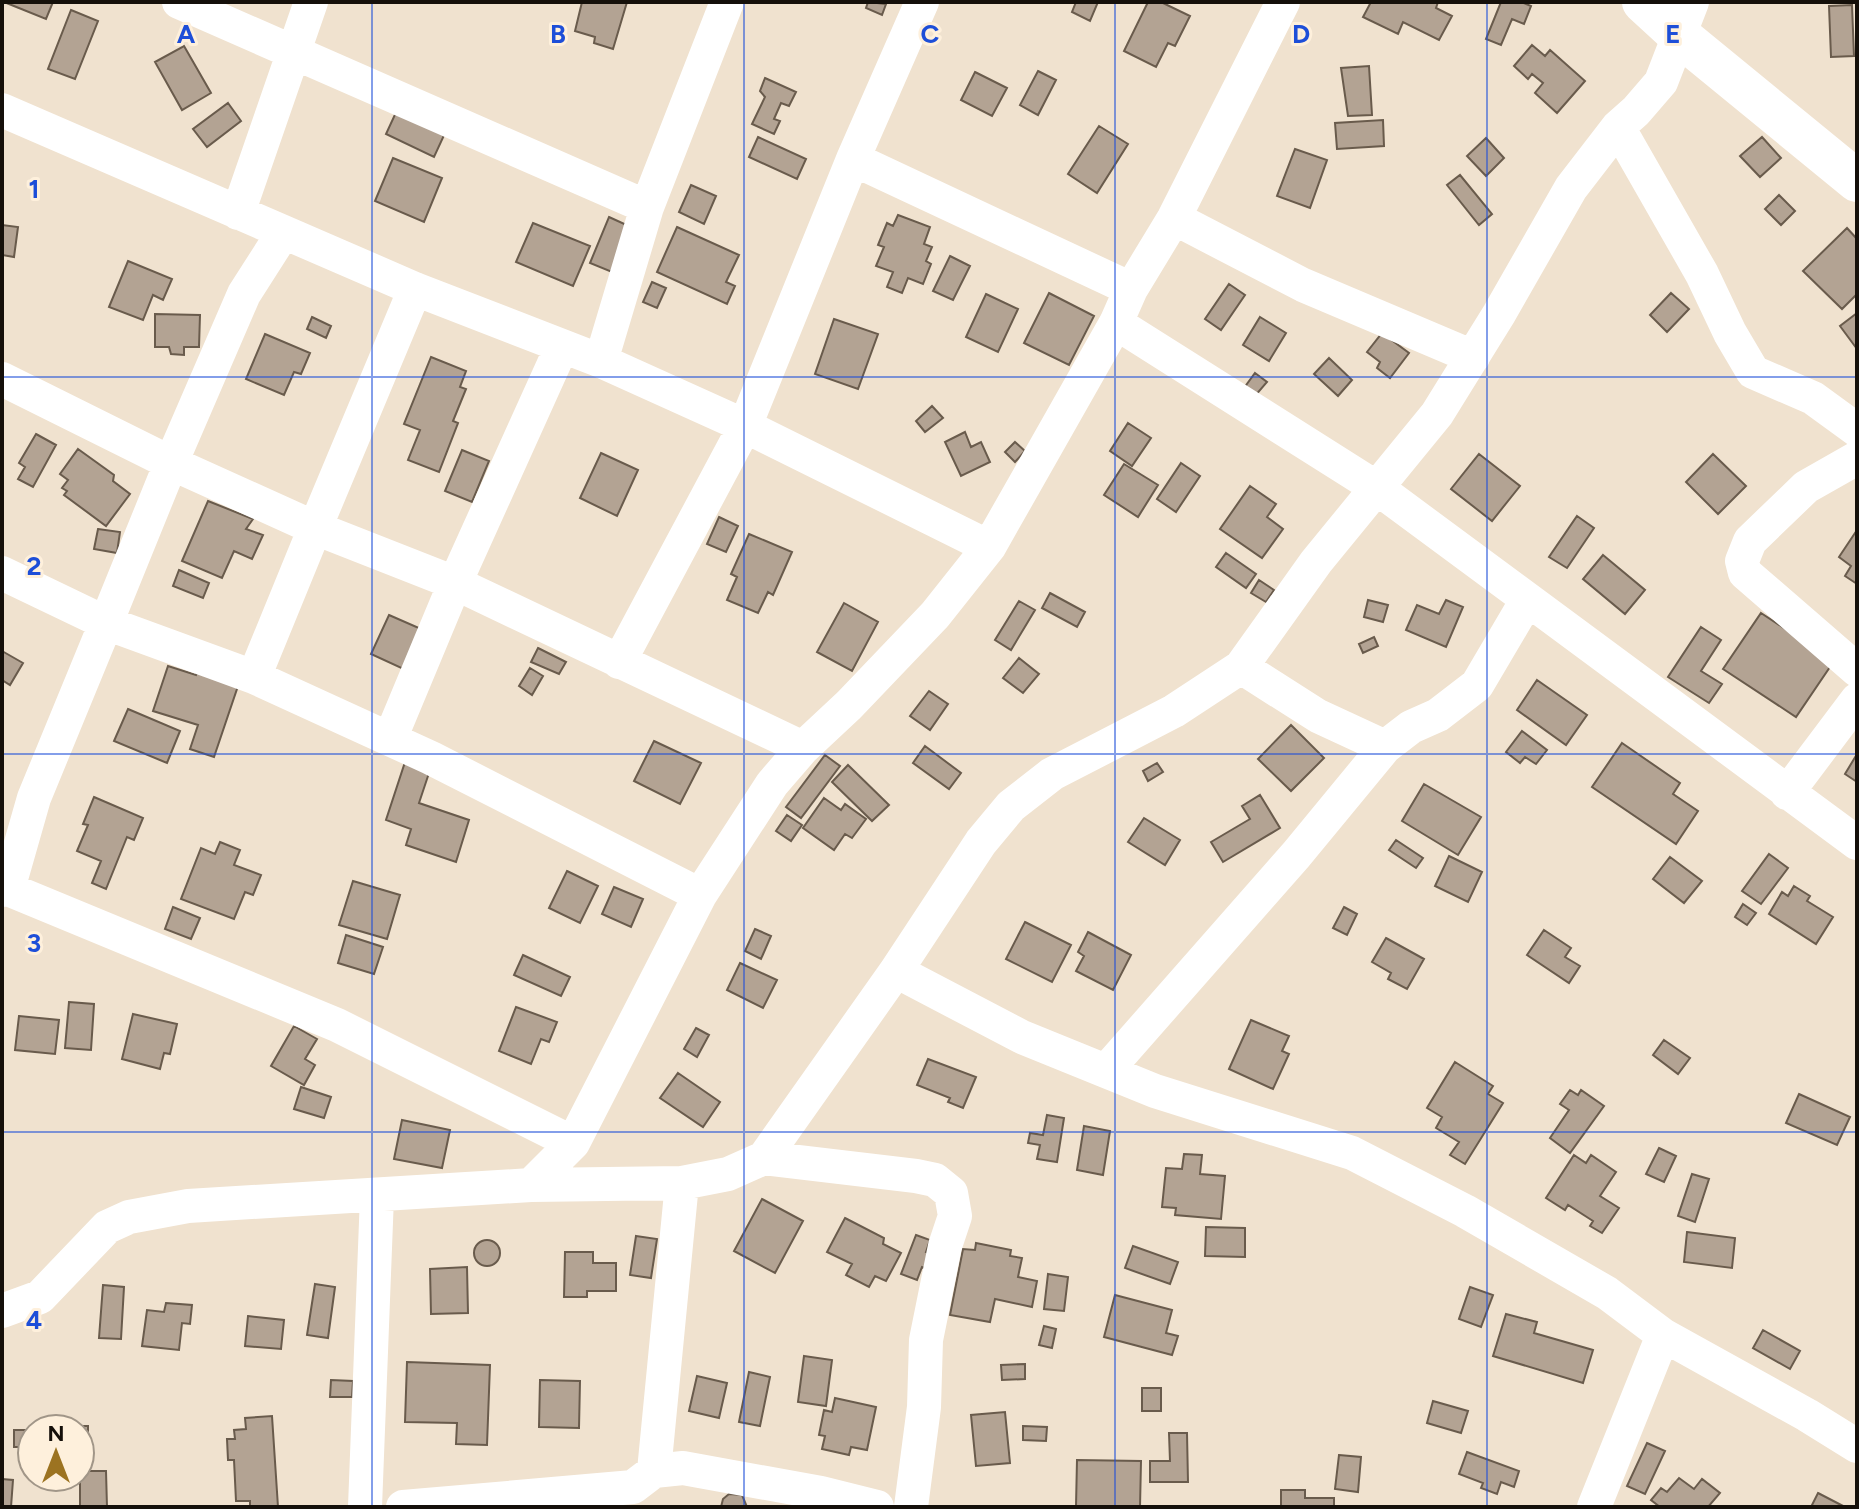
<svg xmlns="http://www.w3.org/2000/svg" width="1859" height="1509" font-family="Figtree,sans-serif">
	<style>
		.building { fill: #b3a393; stroke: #695b4c; stroke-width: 2 }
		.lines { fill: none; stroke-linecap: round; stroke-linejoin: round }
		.minor { stroke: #fff; stroke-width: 34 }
		.tertiary { stroke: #fff; stroke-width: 42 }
		.grid { fill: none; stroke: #1d4ed8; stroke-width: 2; stroke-opacity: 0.55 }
		.grid-label { font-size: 26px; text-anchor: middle; font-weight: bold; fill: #1d4ed8; stroke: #fef0dc; stroke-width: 6; stroke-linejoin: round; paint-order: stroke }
	</style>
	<rect width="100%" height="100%" fill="#f0e2cf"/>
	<!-- building -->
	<path class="building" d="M4,2H53L46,19Z
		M582,2H627L613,49L594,43L595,37L575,31Z
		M868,2L886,4L882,15L866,8Z
		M1076,2H1098L1090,21L1072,12Z
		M1148,2H1161L1190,16L1175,46L1168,43L1156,67L1124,51Z
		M1371,2H1438L1436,8L1452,16L1439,40L1403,22L1398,34L1363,17Z
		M1501,2H1521L1531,6L1524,24L1512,19L1501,45L1486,39Z
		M1852,5L1854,56L1831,57L1829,6Z
		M71,10L98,21L75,79L48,69Z
		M1532,45L1545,56L1550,50L1585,81L1557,113L1535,93L1543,83L1532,74L1528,79L1514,66Z
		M184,46L211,93L182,110L155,62Z
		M1369,66L1372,115L1348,116L1341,68Z
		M1038,71L1056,80L1038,115L1020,105Z
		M975,72L1007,88L992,116L961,100Z
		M765,78L796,92L789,106L781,103L774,119L780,121L774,134L752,124L765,97L760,91Z
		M228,103L241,121L207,147L193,129Z
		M398,108L446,131L434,157L386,134Z
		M1383,120L1384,146L1337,149L1335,123Z
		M1099,126L1128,144L1097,193L1068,174Z
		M758,137L806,159L797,179L749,157Z
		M1762,137L1781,158L1760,177L1740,156Z
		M1486,138L1504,158L1486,176L1467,156Z
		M1295,149L1327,160L1310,208L1277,196Z
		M393,158L442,178L424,222L375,201Z
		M1460,175L1492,214L1479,225L1447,185Z
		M691,185L716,196L704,224L679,212Z
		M1779,195L1795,211L1781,225L1765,209Z
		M898,215L930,227L924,244L932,247L926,261L931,264L923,284L908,278L902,293L887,287L893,272L876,266L884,247L878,245L887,223L893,226Z
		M609,217L631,227L612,272L590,263Z
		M533,223L590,246L573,286L516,262Z
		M2,225L18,227L14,257L2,255Z
		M677,227L739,255L726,282L735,286L727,304L657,272Z
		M1847,228L1857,239V294L1842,309L1803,271Z
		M950,256L970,266L953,300L933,291Z
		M128,261L172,279L163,300L153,295L143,320L109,307Z
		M652,282L666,288L657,308L643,302Z
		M1229,284L1245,295L1221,330L1205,319Z
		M1049,293L1094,316L1069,365L1024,343Z
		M1671,293L1689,309L1667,332L1650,315Z
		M986,294L1018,309L998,352L966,337Z
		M1857,313V349L1840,326Z
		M155,314L200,315L199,347H184V355L171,354L169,347H155Z
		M312,317L331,326L326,338L307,329Z
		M1260,317L1286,333L1269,361L1243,345Z
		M834,319L878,334L858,389L815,374Z
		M1382,333L1409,353L1390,378L1377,368L1380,362L1367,352Z
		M265,334L310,353L301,374L294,372L284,395L246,379Z
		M431,357L466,371L460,387L466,389L453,421L458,423L439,472L408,460L420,430L404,424Z
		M1329,358L1352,380L1338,396L1314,374Z
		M1255,373L1267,382L1255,396L1244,388Z
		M932,406L943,418L925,432L916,421Z
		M1128,423L1151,438L1132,466L1110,451Z
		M965,432L971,447L981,442L990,462L961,476L945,442Z
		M36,434L56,445L33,487L18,479L25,467L19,463Z
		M1015,442L1025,451L1015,462L1005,452Z
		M78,449L114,475L113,481L130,494L106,526L64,495L67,491L62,488L68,480L60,474Z
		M462,450L489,461L472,502L445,491Z
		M601,453L638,470L617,516L580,498Z
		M1479,454L1520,486L1492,521L1451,489Z
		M1713,454L1746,486L1718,514L1686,482Z
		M1181,463L1200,476L1176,512L1157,499Z
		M1124,464L1158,485L1138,517L1104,495Z
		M1250,486L1276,504L1267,517L1283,529L1262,558L1220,529Z
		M208,501L253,519L246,529L263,535L252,559L234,551L222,578L182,561Z
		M1577,516L1594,528L1567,568L1549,557Z
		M719,517L738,526L726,552L707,544Z
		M98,529L120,532L117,553L94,549Z
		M1857,530V584L1845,576L1851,566L1839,557Z
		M749,534L792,552L773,595L768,592L758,613L727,600L737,577L731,574Z
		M1226,553L1256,574L1246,588L1216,567Z
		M1603,555L1645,590L1625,614L1583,579Z
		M179,570L209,583L203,598L173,586Z
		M1259,580L1274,590L1266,602L1251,593Z
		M1050,593L1085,612L1077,627L1042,608Z
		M1368,600L1388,605L1383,622L1364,617Z
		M1446,600L1463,607L1446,647L1406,630L1417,605L1439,614Z
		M1019,601L1035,610L1011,650L995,640Z
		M844,603L878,622L852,671L817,652Z
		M1761,613L1834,661L1796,717L1723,669Z
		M389,615L428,632L410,672L371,654Z
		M1701,627L1721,640L1701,671L1722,684L1709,703L1668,677Z
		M1374,637L1378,646L1363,653L1359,644Z
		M538,648L566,662L559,674L531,662Z
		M2,651L23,663L10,685L2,680Z
		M1019,658L1039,674L1023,693L1003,678Z
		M200,663L241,677L214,757L190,749L198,725L153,711L168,666L196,675Z
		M530,668L543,676L532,695L519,686Z
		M1537,680L1587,715L1566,745L1517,710Z
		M929,691L948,704L930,730L910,716Z
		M128,709L180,731L167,763L114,741Z
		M1291,725L1324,758L1291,791L1258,759Z
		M1522,731L1547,750L1536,764L1525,757L1520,763L1506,752Z
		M654,741L701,763L680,804L634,781Z
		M1622,743L1680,783L1673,794L1698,811L1676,844L1592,787Z
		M925,746L961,773L949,789L913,763Z
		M1857,754V782L1845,774Z
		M825,755L840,766L801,818L786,807Z
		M406,759L431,767L419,803L469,820L456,862L406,845L411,829L386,820Z
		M1157,763L1163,772L1148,781L1143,771Z
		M848,765L889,805L872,821L832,782Z
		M1424,784L1481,817L1458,855L1402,821Z
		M1260,795L1280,828L1223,862L1211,842L1250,819L1242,806Z
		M94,797L143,818L134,840L127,837L106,889L92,883L101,861L77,851L88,825L83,824Z
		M824,798L841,810L845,804L866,819L852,838L845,834L834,850L803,828Z
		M787,815L802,825L791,841L776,831Z
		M1144,818L1180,840L1165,865L1128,842Z
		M1396,840L1423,858L1416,868L1389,850Z
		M220,842L240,850L234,865L261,875L253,895L245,892L234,919L181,899L201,848L215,854Z
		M1769,854L1788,868L1761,904L1742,891Z
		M1449,856L1482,872L1468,902L1435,886Z
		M1670,857L1702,881L1684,903L1653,879Z
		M567,871L598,886L580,923L549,908Z
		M353,881L400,895L387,939L339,925Z
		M1794,886L1810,896L1807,901L1833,917L1816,944L1769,914L1782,892L1788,896Z
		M614,887L643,899L631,927L602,914Z
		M1743,904L1756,913L1747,925L1735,917Z
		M173,907L200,918L191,939L165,929Z
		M1344,907L1357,914L1347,935L1333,928Z
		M1025,922L1071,945L1052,982L1006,959Z
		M755,929L771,936L761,959L745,951Z
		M1544,930L1571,948L1565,957L1580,966L1569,983L1527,955Z
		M1088,932L1131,955L1113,990L1076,971L1084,956L1078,952Z
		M346,935L383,947L374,974L338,963Z
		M1386,938L1424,959L1407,989L1388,979L1391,973L1372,962Z
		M523,955L570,977L561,996L514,975Z
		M740,963L777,980L763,1008L727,990Z
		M69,1002L94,1004L91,1050L65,1048Z
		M516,1007L557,1022L549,1042L541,1039L531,1064L499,1051Z
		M133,1014L177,1024L170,1054L164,1053L160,1069L122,1059Z
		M19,1016L59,1020L55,1054L15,1050Z
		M1251,1020L1289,1036L1282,1051L1289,1054L1273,1089L1229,1069Z
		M294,1026L317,1039L305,1059L315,1065L304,1085L271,1066Z
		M696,1028L709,1035L697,1057L684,1049Z
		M1664,1040L1690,1058L1678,1074L1653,1055Z
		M928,1059L976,1077L963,1108L948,1102L950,1098L917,1085Z
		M1455,1062L1493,1086L1488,1094L1503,1103L1465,1164L1450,1155L1459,1142L1436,1128L1442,1117L1427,1108Z
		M678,1073L720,1102L703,1127L660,1098Z
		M301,1087L331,1097L324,1118L294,1109Z
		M1570,1090L1578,1095L1581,1090L1604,1106L1570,1153L1550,1138L1569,1110L1560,1104Z
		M1799,1094L1850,1117L1837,1145L1786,1123Z
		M1047,1115L1064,1118L1057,1162L1037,1159L1040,1145L1028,1143L1030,1133L1043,1135Z
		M402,1120L450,1130L442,1168L394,1159Z
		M1084,1126L1110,1131L1103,1175L1077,1170Z
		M1659,1148L1676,1156L1664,1182L1646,1174Z
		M1184,1154L1202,1155L1200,1174L1225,1176L1221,1219L1175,1215L1176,1208L1162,1207L1166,1168L1182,1169Z
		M1574,1155L1586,1163L1591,1155L1616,1172L1600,1196L1619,1208L1602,1233L1590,1226L1593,1221L1568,1205L1565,1210L1546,1198Z
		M1692,1174L1709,1179L1695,1222L1678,1216Z
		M762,1199L803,1221L775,1273L734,1251Z
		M845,1218L884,1238L883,1244L901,1253L886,1281L875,1276L869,1287L846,1275L852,1264L827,1252Z
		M1206,1227L1245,1228V1257L1205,1256Z
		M1687,1232L1735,1238L1732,1268L1684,1262Z
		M916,1235L930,1240L926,1252L932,1254L927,1269L922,1267L917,1280L901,1274Z
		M636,1236L657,1239L651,1278L630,1275Z
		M474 1253a13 13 0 1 1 26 0a13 13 0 1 1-26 0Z
		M976,1243L1011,1250L1010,1256L1022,1258L1018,1277L1037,1281L1032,1307L995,1299L990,1322L950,1315L963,1249L975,1250Z
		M1133,1246L1178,1262L1170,1284L1125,1268Z
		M565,1252H593V1263H616V1291H587V1297H564Z
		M467,1267L468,1313L431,1314L430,1269Z
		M1048,1274L1068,1277L1064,1311L1044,1309Z
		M315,1284L335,1287L328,1338L307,1335Z
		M103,1285L124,1287L121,1339L99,1338Z
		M1470,1287L1493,1295L1481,1327L1459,1319Z
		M1115,1295L1172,1310L1166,1333L1178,1336L1172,1355L1104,1337Z
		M166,1303L192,1305L190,1324L182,1323L179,1350L142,1346L147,1310L164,1312Z
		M1506,1314L1537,1322L1534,1333L1593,1350L1583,1383L1493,1356Z
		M248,1316L284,1320L281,1349L245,1346Z
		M1044,1326L1056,1329L1052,1348L1039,1345Z
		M1763,1330L1800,1351L1790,1369L1753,1348Z
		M804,1356L832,1360L826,1406L798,1402Z
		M407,1362L490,1365L487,1445L456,1444L457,1423L405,1422Z
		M1025,1364V1379L1002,1380L1001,1365Z
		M749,1372L770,1377L760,1426L739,1422Z
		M697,1376L727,1383L719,1418L689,1411Z
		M331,1380L353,1381L352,1397H330Z
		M540,1380L580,1381L579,1428L539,1427Z
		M1142,1388H1161V1411H1142Z
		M835,1398L876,1407L867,1450L851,1447L849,1455L822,1449L825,1436L819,1435L824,1410L832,1412Z
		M1433,1401L1468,1411L1461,1433L1427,1423Z
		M1005,1412L1010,1463L976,1466L971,1415Z
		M272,1416L278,1507H250V1501H236L234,1460H228L227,1439H235L234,1430L246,1429L245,1418Z
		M72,1426H88V1444H80V1429H72Z
		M1023,1426L1047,1427L1046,1441L1023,1440Z
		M14,1430H29V1447H14Z
		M1169,1433H1187L1188,1482H1150V1461H1170Z
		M1647,1443L1665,1451L1645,1494L1627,1486Z
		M1467,1452L1519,1471L1514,1487L1501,1482L1497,1494L1481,1488L1483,1483L1459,1474Z
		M1339,1455L1361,1457L1358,1492L1335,1489Z
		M1077,1460L1141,1461L1140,1507L1076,1506Z
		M80,1471H106L107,1507H80Z
		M1679,1478L1694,1489L1702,1479L1720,1493L1708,1507H1660L1651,1500L1661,1488L1667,1492Z
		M2,1479L13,1480L11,1507H2Z
		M1281,1490H1305V1498H1334V1507H1281Z
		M1818,1493L1845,1507H1811Z
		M729,1494L742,1495L747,1507H721L723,1499Z"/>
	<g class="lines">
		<!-- minor -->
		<path class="minor" d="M179,2L647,207
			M2,110L415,289L601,361L745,426L989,547
			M1618,127L1702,274L1730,333L1753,372L1813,398L1857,430
			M853,159L1131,289
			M238,213L311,2
			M1174,218L1303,285L1473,357
			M415,289L315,528L455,583L803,748
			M1116,323L1377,488L1857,843
			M601,361L647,207L727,2
			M2,379L171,463L315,528L254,677L106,623L171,463L244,294L283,233
			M1857,458L1806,487L1750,541L1742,561L1745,573L1857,670
			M2,573L106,623L34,798L8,889L2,890
			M619,662L745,426L853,159L922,2
			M1241,667L1318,716L1385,747
			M254,677L431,758L700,895
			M390,739L455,583L562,346
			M1787,793L1857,700
			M8,889L337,1025L573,1143
			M896,971L1022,1037L1155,1091L1352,1153L1465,1211L1607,1293L1663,1335L1807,1415L1857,1446
			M1106,1071L1296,855L1385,747L1411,727L1438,715L1477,685L1527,600
			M764,1158L916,1176L935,1180L951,1193L955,1216L945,1246L926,1340L924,1407L911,1507
			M531,1185L573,1143L700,895L772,784L803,748L849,705L935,615L989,547L1116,323L1131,289L1174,218L1283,2
			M2,1311L40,1297L107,1227L129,1217L188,1206L531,1185L682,1183L728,1174L764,1158L896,971L981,842L1011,806L1052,774L1174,711L1241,667L1316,562L1437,414L1499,314L1571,188L1618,127L1636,111L1661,82L1692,2
			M654,1471L683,1468L821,1493L825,1507
			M821,1493L877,1507
			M365,1507L377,1196
			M403,1507L633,1487L654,1471L682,1183
			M1594,1507L1663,1335"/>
		<!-- tertiary -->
		<path class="tertiary" d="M1643,2L1680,36L1857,181"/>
	</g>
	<!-- grid -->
	<path class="grid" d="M372,2V1507M744,2V1507M1115,2V1507M1487,2V1507M2,377H1857M2,754H1857M2,1132H1857"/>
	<g class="grid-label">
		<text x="186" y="43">A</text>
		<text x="558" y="43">B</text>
		<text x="930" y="43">C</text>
		<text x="1301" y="43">D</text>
		<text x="1673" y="43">E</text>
		<text x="34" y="198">1</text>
		<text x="34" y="575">2</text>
		<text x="34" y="952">3</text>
		<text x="34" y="1329">4</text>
	</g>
	<!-- border -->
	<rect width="1859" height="1509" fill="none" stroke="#15100a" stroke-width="8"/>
	<!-- north arrow -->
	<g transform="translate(56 1453)"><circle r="38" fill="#fef0dc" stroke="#a19688" stroke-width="2"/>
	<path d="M0-6L14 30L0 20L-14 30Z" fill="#9c7321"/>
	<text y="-12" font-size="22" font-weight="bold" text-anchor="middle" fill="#15100a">N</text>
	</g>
</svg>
